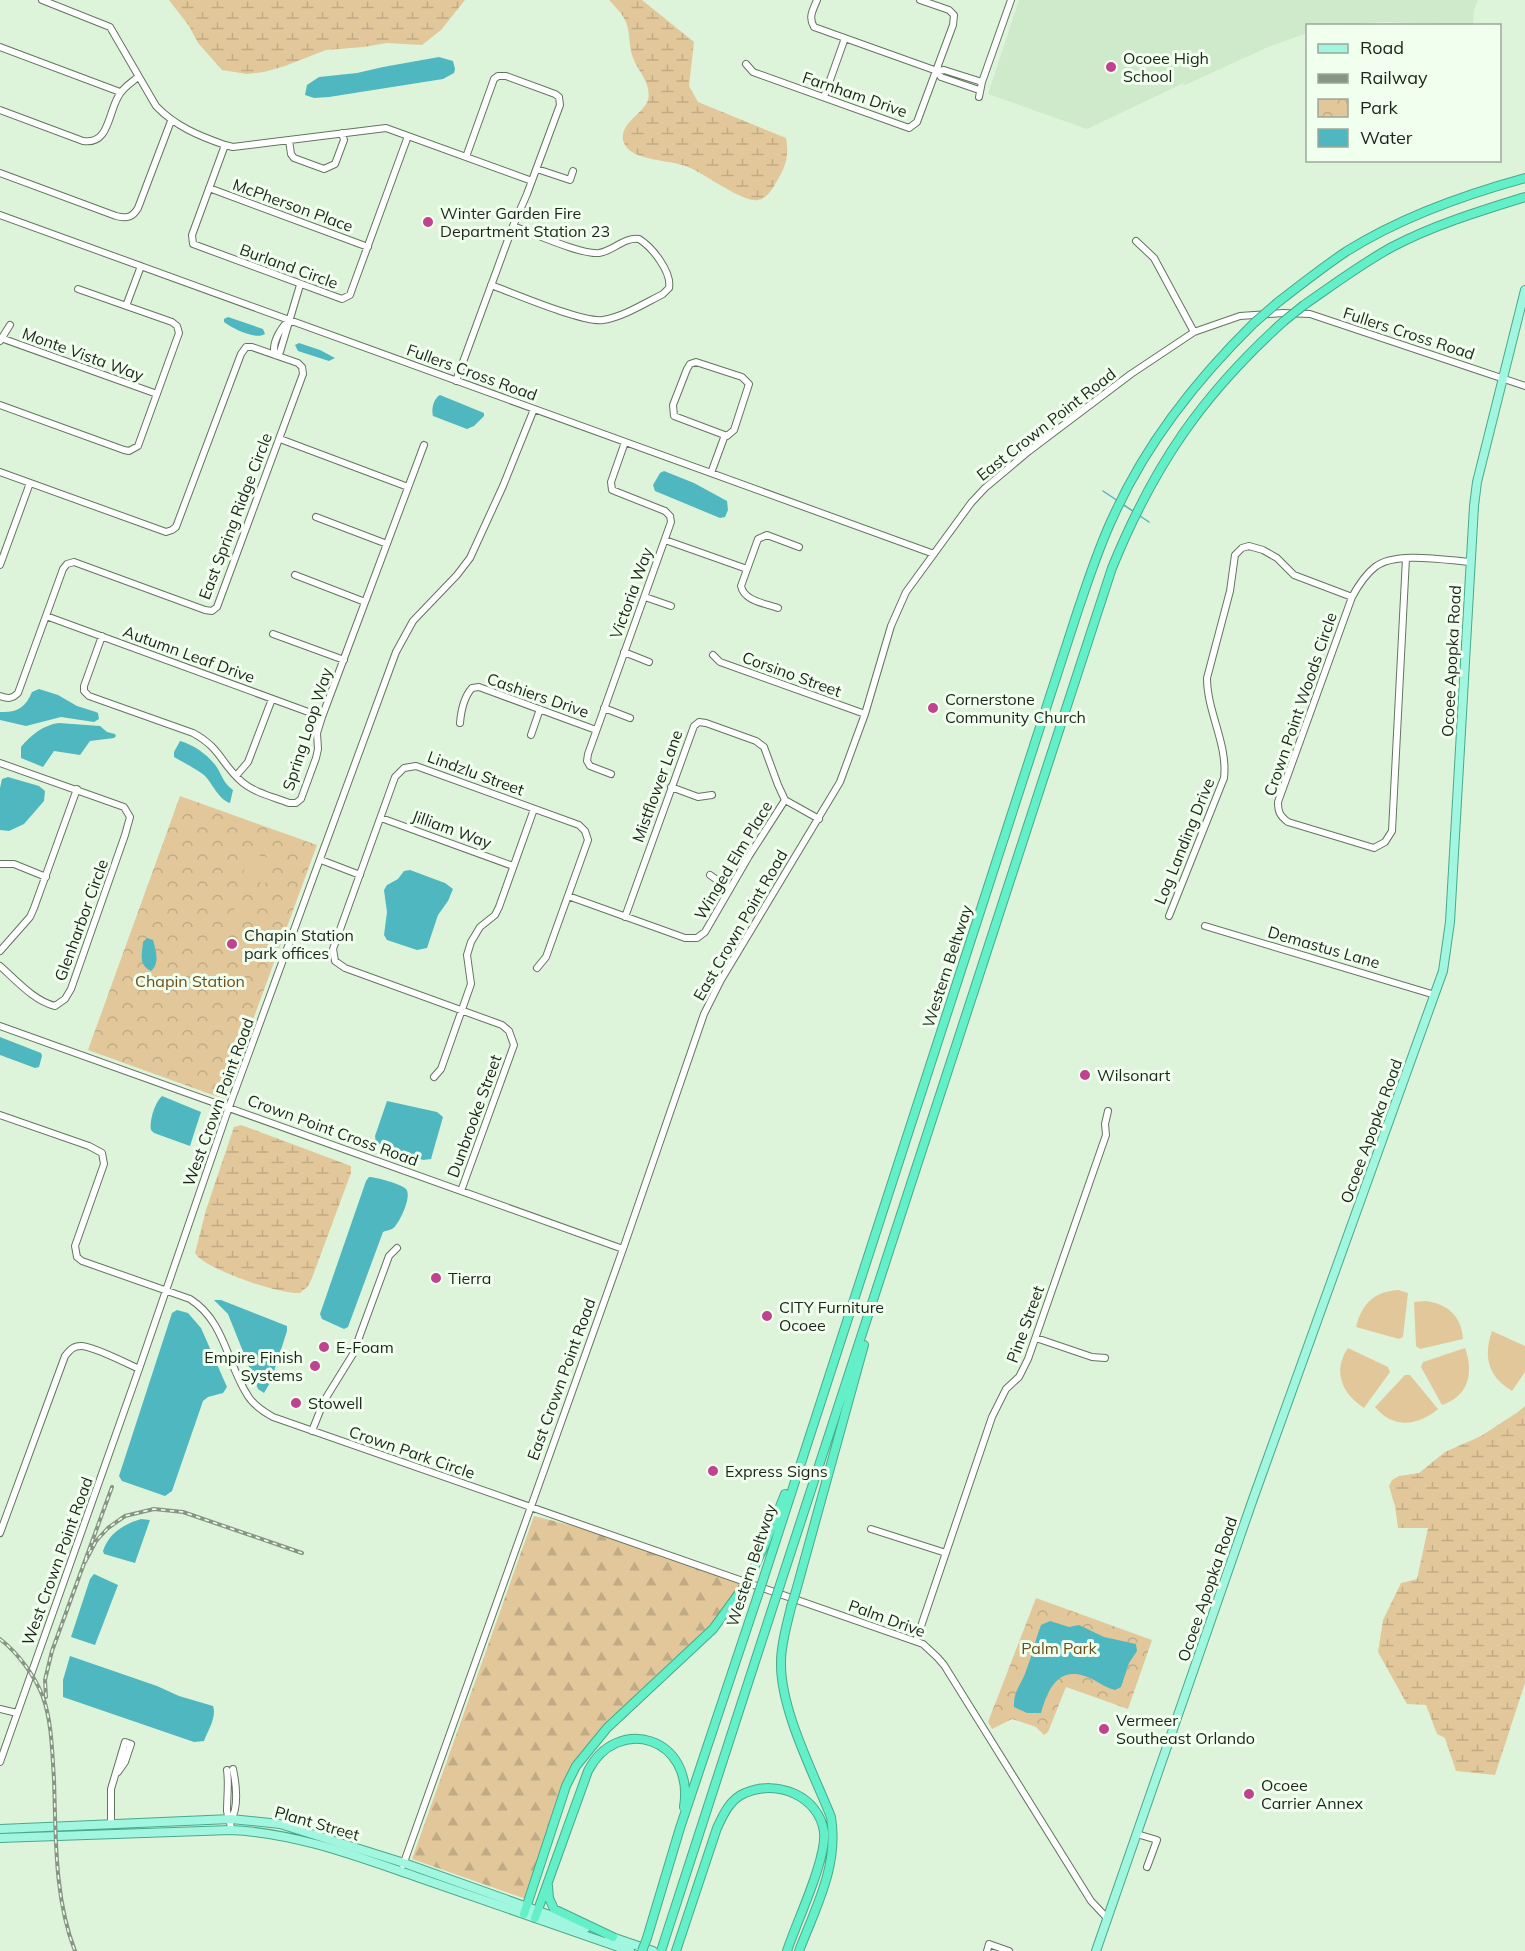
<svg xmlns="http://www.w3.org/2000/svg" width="1525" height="1951" font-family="Mulish,sans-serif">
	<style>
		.built { fill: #ceeaca }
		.forest { fill: url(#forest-firs) }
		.wetland { fill: url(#wetland-marsh) }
		.park { fill: url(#park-crowns) }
		.pitch { fill: #e2c79b }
		.water { fill: #4fb7bf }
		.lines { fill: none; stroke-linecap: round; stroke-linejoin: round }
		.stream { stroke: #4fb7bf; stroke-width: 1.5 }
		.minor-casing { stroke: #62765f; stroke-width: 8 }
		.major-casing { stroke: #4aa98c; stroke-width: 10 }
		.highway-casing { stroke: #4aa98c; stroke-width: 10 }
		.minor { stroke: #fff; stroke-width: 6 }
		.major { stroke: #a1f6df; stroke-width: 8 }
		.highway { stroke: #63f0c9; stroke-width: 8 }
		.rail-casing { stroke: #879684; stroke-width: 4 }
		.rail { stroke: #f1ffef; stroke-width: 1.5; stroke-dasharray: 4.5; stroke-linecap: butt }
		.highway-bridge-casing { stroke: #4aa98c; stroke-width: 10; stroke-linecap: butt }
		.highway-bridge { stroke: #63f0c9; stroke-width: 8 }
		.poi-dot { fill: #c1428f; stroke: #f1ffef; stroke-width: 2 }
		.labels { text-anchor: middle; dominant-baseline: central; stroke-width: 6; stroke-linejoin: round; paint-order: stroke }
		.poi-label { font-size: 16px; fill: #1d251b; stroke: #f1ffef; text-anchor: start }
		.street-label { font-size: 16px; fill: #1d251b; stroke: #f1ffef }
		.park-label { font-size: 16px; fill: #6a4f1d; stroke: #f1ffef }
	</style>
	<defs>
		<pattern id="forest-firs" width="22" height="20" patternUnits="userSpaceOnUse" patternTransform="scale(1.5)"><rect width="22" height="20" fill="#e2c79b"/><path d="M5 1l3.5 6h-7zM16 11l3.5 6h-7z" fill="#c1ab85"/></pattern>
		<pattern id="wetland-marsh" width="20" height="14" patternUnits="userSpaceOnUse" patternTransform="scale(1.5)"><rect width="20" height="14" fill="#e2c79b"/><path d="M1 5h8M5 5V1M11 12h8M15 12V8" fill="none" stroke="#c1ab85"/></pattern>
		<pattern id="park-crowns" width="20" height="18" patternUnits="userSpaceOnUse" patternTransform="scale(1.5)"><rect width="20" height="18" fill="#e2c79b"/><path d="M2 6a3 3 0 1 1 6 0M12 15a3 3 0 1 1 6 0" fill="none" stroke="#c1ab85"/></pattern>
	</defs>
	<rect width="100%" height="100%" fill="#def4da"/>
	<!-- built -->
	<path class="built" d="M1019,0H1478L1474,10L1473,25L1384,22L1341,25L1308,26L1307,33L1266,48L1183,86L1184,83L1087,129L988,94Z"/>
	<!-- forest -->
	<path class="forest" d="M534,1516L602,1533L746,1582L713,1629L592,1744L566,1786L526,1899L412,1859Z"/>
	<!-- wetland -->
	<path class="wetland" d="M169,0H465L441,30L422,45L387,43L364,47L326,50L285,66L264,72L247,74L222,70L198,43L189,26Z
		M609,0H642L694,42L689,86L698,102L786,138C789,156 786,166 777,181C772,189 768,198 758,200C743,203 704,173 688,167C673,160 633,161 625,145C615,125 643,115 648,100C652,84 638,71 633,58C628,45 631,30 624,18C620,11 614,6 609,0Z
		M241,1125L351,1166V1173L312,1278L308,1286L300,1293C281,1295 204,1269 195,1253L206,1210L234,1127Z
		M1525,1406V1683L1495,1775L1456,1771L1445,1738L1437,1734L1426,1705L1407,1704L1378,1652L1383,1620L1401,1583L1417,1579L1428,1528H1398L1395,1506L1389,1486L1392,1480L1399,1476L1419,1473L1445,1452L1481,1436L1518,1412Z"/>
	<!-- park -->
	<path class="park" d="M180,796L317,845L224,1099L88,1050Z
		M1036,1598L1152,1640L1128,1709L1066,1687L1048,1732L1044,1735L1036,1727L1012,1719L992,1729L988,1722Z"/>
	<!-- pitch -->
	<path class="pitch" d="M253,852L262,857L264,856L275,861L265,884L244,876L243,873L250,853Z
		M247,902L253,911L234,922L228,913Z
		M1399,1290L1408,1293L1403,1337L1399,1339L1356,1327C1362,1303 1375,1291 1399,1290Z
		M1426,1301C1448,1304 1462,1317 1463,1339L1420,1349L1416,1346L1414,1302Z
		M1492,1331L1525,1346V1372L1512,1391C1488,1377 1483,1357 1492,1331Z
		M1348,1348L1388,1367L1390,1372L1364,1408C1342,1394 1332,1371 1348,1348Z
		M1465,1348C1474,1372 1469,1396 1442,1405L1421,1367L1423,1362Z
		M1405,1375H1410L1438,1409C1418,1426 1393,1429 1375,1407Z"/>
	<!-- water -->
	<path class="water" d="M439,57L453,61L455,69L454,73L443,79L329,97L314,98L305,95L307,85L319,77L357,73L383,67Z
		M228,317L263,329L265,334C256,340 233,329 224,322V319Z
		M299,343L320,350L335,358L329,361L298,351L295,345Z
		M440,395L484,413V416L474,426L467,429L433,416C431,409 434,398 440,395Z
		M664,471L694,483L727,501L728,510L725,517L720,518L655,491L653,485L660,473Z
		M39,689L58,695L77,706L96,712L98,713L99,719L94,722L61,717L26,726L0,720V712C17,713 26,707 32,692Z
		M59,723L100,726L107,732L115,734L116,736L114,738L90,741L80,755L54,751L43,767L21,758V747C31,735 43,725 59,723Z
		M180,741C194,745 207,754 216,766C222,775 224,784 233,790L230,803C218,799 213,784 204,775C195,768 184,763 174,757V752Z
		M8,777L39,786L45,791L44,801L24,824L9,831L0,830V788L2,779Z
		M410,870L445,883L453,889L448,901L438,915L427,948L417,950L387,940L384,935L387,912L384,890L387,885L398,879L404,871Z
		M147,938L153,940C156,951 160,963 151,971C138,964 142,955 143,942Z
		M0,1037L41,1053L42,1056L39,1067L35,1068L0,1055Z
		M162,1096L201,1112L190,1146L154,1133L151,1130C149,1121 155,1102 162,1096Z
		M387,1101L437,1112L443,1117L431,1159L423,1160L376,1143L375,1136Z
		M369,1177C376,1177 401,1184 406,1189C412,1196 401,1219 396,1225C393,1230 388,1230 383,1232L348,1327L344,1329L322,1319L320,1314L366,1181Z
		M214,1300H221L287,1326V1331L271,1381L264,1393L258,1389L228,1314Z
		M177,1310L188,1313L201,1328L227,1387L223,1393L208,1397L203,1401L172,1491L165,1496L122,1481L119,1476L172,1313Z
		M141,1519L150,1520L135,1563L104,1554L103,1551C109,1533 124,1524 141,1519Z
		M94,1574L118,1585L95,1645L71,1637L90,1579Z
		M1050,1621L1069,1627L1079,1625L1104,1637L1136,1644L1137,1651L1129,1663L1121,1687L1115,1690C1107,1688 1101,1684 1094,1680C1061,1663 1049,1685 1041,1713H1027L1014,1707C1013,1692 1021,1685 1026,1671C1032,1656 1035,1640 1041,1625Z
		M70,1656L157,1686L179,1696L213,1706C217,1717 208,1730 204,1741L194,1742L63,1697V1680Z"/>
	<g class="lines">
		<!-- stream -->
		<path class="stream" d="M1103,491L1118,501
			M1122,504L1133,511
			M1140,516L1149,522"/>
		<defs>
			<path id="minor" d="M42,0L110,27L156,106C175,126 199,136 225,145L233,147L386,128L532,181
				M817,0C813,10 808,17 814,27L937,71L944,70L982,82
				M0,47L120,92
				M746,64L753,72L909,128L917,122L953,25L954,15L949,10L920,0
				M937,71L941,77L979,90
				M824,97L845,38
				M979,97L982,82L1011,0
				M0,110L83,141C109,145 108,114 118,97C122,88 131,83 138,77
				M289,140L291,154L294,158L324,169L335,164L344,140L342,133
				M225,145L192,235L193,244L342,299L350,295L351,292L408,136
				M537,169L570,180L573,171
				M0,173L116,216C127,219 133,217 138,208L171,121
				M209,188L368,247
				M0,215L934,554
				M1136,241L1154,258L1194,332
				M491,285C513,293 583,323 603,320C623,317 645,303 663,294L669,288C672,272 652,247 639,239C624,237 613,251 599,253C581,255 531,232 513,226
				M126,306L141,266
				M1,338L157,394
				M0,341L10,325
				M275,355L280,352L300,285
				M275,355C271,344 280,329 288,321
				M696,362L742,377L749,384L734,430L727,436L674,416L673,405L687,369L690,364Z
				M456,381L513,226L527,194L560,105L559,97L555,94L506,76H498L494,79L466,157
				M0,405L124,450L129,451L138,446L179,333L177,326L172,322L78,289
				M280,439L408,487
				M0,472L166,532L172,530L176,527L241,354L246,347H252L298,363L302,367L303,374L217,607L212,611L205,610L74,562L67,564L63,569L18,693C12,699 8,699 0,696
				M711,473L725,435
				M316,517L387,544
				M665,540L747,569
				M1406,558L1392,831L1385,842L1374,848L1288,822C1280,816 1278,812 1278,802L1352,597C1358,586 1366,574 1375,567C1395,551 1445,560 1470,562
				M0,565L30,483
				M295,575L365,602
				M645,597L671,606
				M778,608C764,603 744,601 741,586L758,539L767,535L799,547
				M46,616L322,717
				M273,634L344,660
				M102,636L84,686V691L89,696L193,733C221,748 221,764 242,782C255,793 274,797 289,803H296L301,799L316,758L318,749L317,733L322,717L424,445
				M624,652L649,662
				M713,655L720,662L865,714
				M604,708L630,718
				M460,723C461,711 464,697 472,688L479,687L596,730
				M531,735L540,709
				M0,763L124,807L130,817L125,835L71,989L65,999L55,1006C34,1001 16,980 0,966
				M611,774L590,766L587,761L588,754L671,522L670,516L665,511L612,490L611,482L625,442
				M236,776L248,762L272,699
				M671,787L698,797L712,795
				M381,818L513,866
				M321,860L360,875
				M0,864H14L46,877
				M710,875L730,889
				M568,896L685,938H697L705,932L749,856L785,800
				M1169,916L1224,778C1228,744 1207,712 1207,678L1230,591L1235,555L1242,548L1249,546L1263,550L1277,558L1294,575L1352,597
				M625,917L694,726L699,722L706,723L756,741L764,747L778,785L785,800L819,819
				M1205,926L1435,995
				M0,951L30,917L34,908L77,789
				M0,1026L623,1249
				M434,1077L441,1069L471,984L467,955L471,942L480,927L495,915L499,907L534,809
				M0,1115L89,1146L102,1153L104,1164L75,1246L77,1257L82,1261L190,1299C225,1321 227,1364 248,1396C254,1406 264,1412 273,1417L923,1644L937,1657L944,1665L1091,1901L1107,1918
				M461,1191L514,1045L509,1031L502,1025L345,968L335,961L333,949L395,777L404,768L416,766L579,825L585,831L588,840L546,957L537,968
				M1036,1338L1092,1357L1105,1358
				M312,1431L324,1401L353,1354L389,1256L397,1248
				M871,1529L946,1553
				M0,1533L65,1356C70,1350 73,1346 81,1346C93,1346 126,1363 139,1369
				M916,1641L992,1417L1006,1389L1019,1377L1028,1359L1106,1135L1105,1124L1108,1111
				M0,1709L17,1713
				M0,1762L139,1369L229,1107L396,652L413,621L457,575L470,558L503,486L534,409
				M227,1770C229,1784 227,1797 227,1811C228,1817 231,1823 231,1830
				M231,1819C239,1808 236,1783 233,1769
				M111,1825V1789L125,1742L131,1744L125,1762L118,1772
				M1137,1834L1157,1840L1147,1867
				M403,1865L623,1249L704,1014L721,980L840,782L865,714L891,626L906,592L971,503L985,488L1029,451L1131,374L1194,332L1240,316L1283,313L1310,314L1525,386
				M987,1951L989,1944L1009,1951"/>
			<path id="major" d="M0,1829L231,1819L280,1824L404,1863L586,1928
				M0,1838L231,1830C296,1833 356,1856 417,1877C488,1901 559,1927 630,1951
				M609,1936L653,1951
				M1096,1951L1253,1499L1443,971L1450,922L1474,506L1477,482L1525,290"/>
			<path id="highway" d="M1277,303C1300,285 1323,267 1347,251C1401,217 1463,195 1525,178
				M1304,305C1333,285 1361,264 1392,247C1434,225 1480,211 1525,197
				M750,1576L765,1544L785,1494
				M763,1580L1078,610C1089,578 1099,546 1114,515C1147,442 1197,379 1254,323
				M780,1585L1112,568C1154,465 1202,395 1284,321
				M796,1591L864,1345
				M791,1607C787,1625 781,1643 781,1662C780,1709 813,1772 831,1817C839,1865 816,1907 799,1951
				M548,1886L549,1898L554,1909L613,1937
				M524,1914L566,1786L576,1766L607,1728L713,1629L742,1589
				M535,1918L588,1771C617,1714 695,1737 684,1807
				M647,1938L680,1828L758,1595
				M661,1951L775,1600
				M676,1951L717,1828C723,1815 730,1799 745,1793C777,1779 819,1796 824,1832C827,1859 796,1923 787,1951"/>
		</defs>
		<!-- minor casing -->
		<use href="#minor" class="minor-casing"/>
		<!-- major casing -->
		<use href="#major" class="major-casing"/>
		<!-- highway casing -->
		<use href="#highway" class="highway-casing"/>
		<!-- minor -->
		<use href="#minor" class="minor"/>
		<!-- major -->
		<use href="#major" class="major"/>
		<!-- highway -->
		<use href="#highway" class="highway"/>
		<defs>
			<path id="rail" d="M85,1562L96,1541L108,1528L125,1516L154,1509L183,1512L302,1553
				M0,1639C18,1653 35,1676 43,1697C52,1723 52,1752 54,1779C56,1836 54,1897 75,1951
				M46,1697L45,1680L52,1651L112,1487"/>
		</defs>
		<!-- rail casing -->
		<use href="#rail" class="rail-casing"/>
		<!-- rail -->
		<use href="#rail" class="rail"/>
		<defs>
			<path id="highway-bridge" d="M1284,321L1304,305
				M1254,323L1277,303
				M742,1589L750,1576
				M758,1595L763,1580
				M775,1600L780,1585
				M791,1607L796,1591
				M642,1951L647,1938"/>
		</defs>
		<!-- highway-bridge casing -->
		<use href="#highway-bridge" class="highway-bridge-casing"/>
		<!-- highway-bridge -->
		<use href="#highway-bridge" class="highway-bridge"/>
	</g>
	<!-- markers -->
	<g class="poi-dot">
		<circle cx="1111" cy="67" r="6"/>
		<circle cx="428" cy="222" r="6"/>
		<circle cx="933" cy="708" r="6"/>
		<circle cx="232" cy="944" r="6"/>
		<circle cx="1085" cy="1075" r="6"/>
		<circle cx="436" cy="1278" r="6"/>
		<circle cx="767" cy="1316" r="6"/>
		<circle cx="324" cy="1347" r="6"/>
		<circle cx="315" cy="1366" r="6"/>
		<circle cx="296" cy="1403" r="6"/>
		<circle cx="713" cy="1471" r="6"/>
		<circle cx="1104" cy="1729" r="6"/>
		<circle cx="1249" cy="1794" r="6"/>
	</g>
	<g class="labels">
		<!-- poi labels -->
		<g class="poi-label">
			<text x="1123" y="58">Ocoee High<tspan x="1123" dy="18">School</tspan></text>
			<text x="440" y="213">Winter Garden Fire<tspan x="440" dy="18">Department Station 23</tspan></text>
			<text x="945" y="699">Cornerstone<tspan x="945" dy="18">Community Church</tspan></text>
			<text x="244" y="935">Chapin Station<tspan x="244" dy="18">park offices</tspan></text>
			<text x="1097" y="1075">Wilsonart</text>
			<text x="448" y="1278">Tierra</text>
			<text x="779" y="1307">CITY Furniture<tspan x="779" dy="18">Ocoee</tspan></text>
			<text x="336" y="1347">E-Foam</text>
			<text x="303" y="1357" text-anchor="end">Empire Finish<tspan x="303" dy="18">Systems</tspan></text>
			<text x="308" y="1403">Stowell</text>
			<text x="725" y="1471">Express Signs</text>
			<text x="1116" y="1720">Vermeer<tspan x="1116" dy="18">Southeast Orlando</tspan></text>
			<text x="1261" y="1785">Ocoee<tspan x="1261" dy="18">Carrier Annex</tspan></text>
		</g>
		<!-- street labels -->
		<g class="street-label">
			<text transform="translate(855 94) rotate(19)">Farnham Drive</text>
			<text transform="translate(293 205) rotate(20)">McPherson Place</text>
			<text transform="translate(289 266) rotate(20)">Burland Circle</text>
			<text transform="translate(1409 333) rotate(18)">Fullers Cross Road</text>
			<text transform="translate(83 354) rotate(20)">Monte Vista Way</text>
			<text transform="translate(472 372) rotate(20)">Fullers Cross Road</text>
			<text transform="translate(1046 424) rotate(-38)">East Crown Point Road</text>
			<text transform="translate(235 516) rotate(-69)">East Spring Ridge Circle</text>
			<text transform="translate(631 593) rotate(-70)">Victoria Way</text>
			<text transform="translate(189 654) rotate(20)">Autumn Leaf Drive</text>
			<text transform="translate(1451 661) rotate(-87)">Ocoee Apopka Road</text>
			<text transform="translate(792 674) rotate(20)">Corsino Street</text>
			<text transform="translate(538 695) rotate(19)">Cashiers Drive</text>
			<text transform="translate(1300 704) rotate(-71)">Crown Point Woods Circle</text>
			<text transform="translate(307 729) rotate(-72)">Spring Loop Way</text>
			<text transform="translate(476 773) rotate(20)">Lindzlu Street</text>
			<text transform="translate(657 786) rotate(-70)">Mistflower Lane</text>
			<text transform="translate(452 829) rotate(20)">Jilliam Way</text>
			<text transform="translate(1184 841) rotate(-68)">Log Landing Drive</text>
			<text transform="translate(733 860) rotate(-59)">Winged Elm Place</text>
			<text transform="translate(81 920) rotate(-70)">Glenharbor Circle</text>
			<text transform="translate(740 925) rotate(-60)">East Crown Point Road</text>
			<text transform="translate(1324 947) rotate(16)">Demastus Lane</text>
			<text transform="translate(947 966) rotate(-72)">Western Beltway</text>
			<text transform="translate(218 1102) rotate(-70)">West Crown Point Road</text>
			<text transform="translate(474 1116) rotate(-70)">Dunbrooke Street</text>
			<text transform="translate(333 1130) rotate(20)">Crown Point Cross Road</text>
			<text transform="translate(1371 1131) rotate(-70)">Ocoee Apopka Road</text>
			<text transform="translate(1025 1324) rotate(-70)">Pine Street</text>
			<text transform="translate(561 1379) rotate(-70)">East Crown Point Road</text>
			<text transform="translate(412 1452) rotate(19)">Crown Park Circle</text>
			<text transform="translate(57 1561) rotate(-70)">West Crown Point Road</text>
			<text transform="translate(751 1565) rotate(-72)">Western Beltway</text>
			<text transform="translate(1207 1589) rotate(-71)">Ocoee Apopka Road</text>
			<text transform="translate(887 1618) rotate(20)">Palm Drive</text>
			<text transform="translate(317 1823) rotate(16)">Plant Street</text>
		</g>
		<!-- park labels -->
		<g class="park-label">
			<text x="190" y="981">Chapin Station</text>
			<text x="1059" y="1648">Palm Park</text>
		</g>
	</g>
	<!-- legend -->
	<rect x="1306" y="24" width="195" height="138" fill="#f1ffef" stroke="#9ca89a" stroke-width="1.5"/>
	<rect x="1318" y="44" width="30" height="9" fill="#a1f6df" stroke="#9ca89a" stroke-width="1.5"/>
	<text x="1360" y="54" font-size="18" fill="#1d251b">Road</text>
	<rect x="1318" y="74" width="30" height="9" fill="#879684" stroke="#9ca89a" stroke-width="1.5"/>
	<text x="1360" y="84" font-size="18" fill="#1d251b">Railway</text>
	<rect x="1318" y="99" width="30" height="18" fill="url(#park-crowns)" stroke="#9ca89a" stroke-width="1.5"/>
	<text x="1360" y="114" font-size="18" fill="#1d251b">Park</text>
	<rect x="1318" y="129" width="30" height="18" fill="#4fb7bf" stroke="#9ca89a" stroke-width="1.5"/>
	<text x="1360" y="144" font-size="18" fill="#1d251b">Water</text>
</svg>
